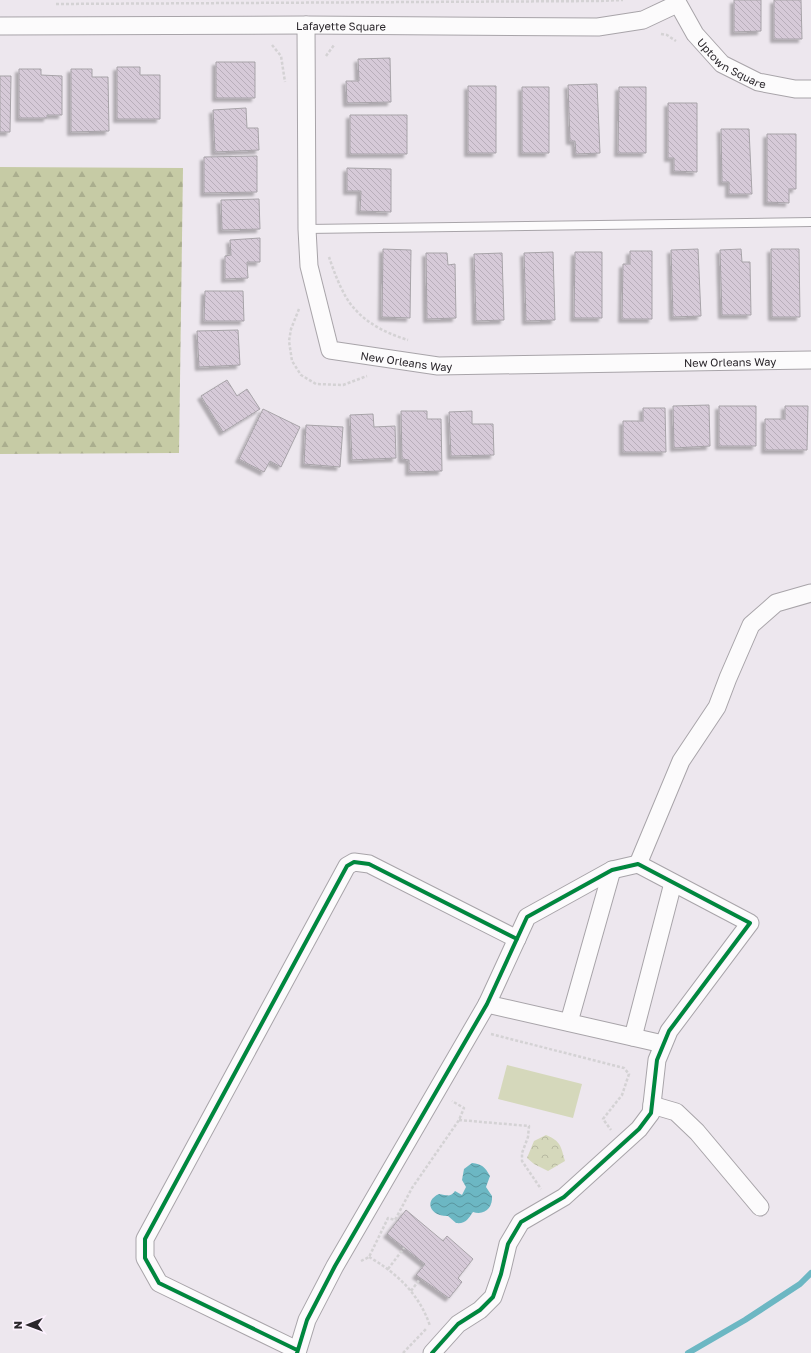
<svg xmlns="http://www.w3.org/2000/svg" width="811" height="1353" font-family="'Golos Text',sans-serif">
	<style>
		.forest { fill: url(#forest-firs) }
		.park { fill: url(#park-crowns) }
		.garden { fill: #d5d8bb }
		.water { fill: url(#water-waves) }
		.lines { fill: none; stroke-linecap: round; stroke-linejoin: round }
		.stream { stroke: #6cb7c3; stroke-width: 6 }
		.building { fill: url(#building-back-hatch); stroke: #a7a3a8; filter: url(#shadow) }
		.lane-casing { stroke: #a8a4a9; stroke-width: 10 }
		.street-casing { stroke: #a8a4a9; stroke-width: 19 }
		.path { stroke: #d4d2d4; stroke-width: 2.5; stroke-dasharray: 3 2; stroke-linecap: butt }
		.lane { stroke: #fcfbfc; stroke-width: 8 }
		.street { stroke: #fcfbfc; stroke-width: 17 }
		.cycleway-casing { stroke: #fdf2ff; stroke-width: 6 }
		.cycleway { stroke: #00873e; stroke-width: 4 }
		.labels { text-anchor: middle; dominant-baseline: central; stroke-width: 3; stroke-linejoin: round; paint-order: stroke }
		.street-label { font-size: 11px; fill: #2b272c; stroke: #fdf2ff }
	</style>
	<defs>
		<pattern id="forest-firs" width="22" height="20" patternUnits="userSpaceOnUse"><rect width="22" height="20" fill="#c6cba5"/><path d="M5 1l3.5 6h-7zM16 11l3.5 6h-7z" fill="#aaae8e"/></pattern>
		<pattern id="park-crowns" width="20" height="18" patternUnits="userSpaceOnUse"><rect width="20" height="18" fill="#d5d8bb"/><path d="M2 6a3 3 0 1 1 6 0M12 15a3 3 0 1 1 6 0" fill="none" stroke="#b7b9a1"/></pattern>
		<pattern id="water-waves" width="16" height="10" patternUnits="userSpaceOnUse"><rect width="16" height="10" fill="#6cb7c3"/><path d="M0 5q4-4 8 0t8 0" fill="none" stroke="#59959f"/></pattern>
		<pattern id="building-back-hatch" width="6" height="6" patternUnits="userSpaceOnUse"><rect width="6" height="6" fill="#d6cad8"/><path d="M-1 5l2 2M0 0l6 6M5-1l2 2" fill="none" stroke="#b8aeba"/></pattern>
		<filter id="shadow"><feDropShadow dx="-3.5" dy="3.5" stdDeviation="1" flood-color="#0004"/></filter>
	</defs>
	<rect width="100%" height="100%" fill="#ede7ee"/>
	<!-- forest -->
	<path class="forest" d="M0,167L183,168L179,453L0,454Z"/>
	<!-- park -->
	<path class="park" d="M546,1135C561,1141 561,1147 565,1161L548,1171L534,1164L527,1158L534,1141Z"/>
	<!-- garden -->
	<path class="garden" d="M507,1065L582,1084L573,1118L498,1099Z"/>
	<!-- water -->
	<path class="water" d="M472,1163C482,1164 485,1167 490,1176L486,1187L492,1196C493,1207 485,1216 473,1212C468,1219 466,1224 456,1223L448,1216C431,1217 423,1201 439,1194C447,1195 450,1198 455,1191L462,1195L466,1187L462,1180L464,1169Z"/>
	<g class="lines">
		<!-- stream -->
		<path class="stream" d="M688,1353L745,1320L800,1284L811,1273"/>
	</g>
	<!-- building -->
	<path class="building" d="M734,0H761V31L734,32Z
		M774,0H801L802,39H774Z
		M390,58L391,102L347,103L346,81H359L358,59Z
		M216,62H255V98H216Z
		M117,67H140V75H160V119H117Z
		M19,69H41V75L62,76V115H47V118H19Z
		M71,69H92V77H108L109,131L71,132Z
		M0,76H11L10,132H0Z
		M597,84L600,153L576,154L575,141H570L568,85Z
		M468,86H496V153H468Z
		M522,87H549V153H522Z
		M619,87H646V153H618Z
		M668,103H697V172L674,171V158H668Z
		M246,108L247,128H258L259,150L215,152L213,110Z
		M350,115H407V154H350Z
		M721,129H749L752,194H729V182H722Z
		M767,134H796V189H789V203L767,202Z
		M257,156V192L204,193V157Z
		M347,168L391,169V212L360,211L361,191H347Z
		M259,199L260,229L222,230L221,200Z
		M260,238V262H247L248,278L225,279V256L231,255L230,240Z
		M383,249L411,250L410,318L382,317Z
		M698,249L701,316L673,317L671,250Z
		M741,249L742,262H750L751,315H722L720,250Z
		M771,249H799L800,317H772Z
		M630,251H652V319H622L623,264H630Z
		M553,252L555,320L526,321L524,253Z
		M575,252H602V318H574Z
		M426,253H447L448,265L455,264L456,318L427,319Z
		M502,253L504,320L476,321L474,254Z
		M205,291H243L244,321H204Z
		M238,330L240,365L199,367L197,331Z
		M227,380L237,396L247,389L260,409L223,432L201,396Z
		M709,405L710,446L674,448L673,406Z
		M719,406H756V446H719Z
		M785,406H808L807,450H765V419H785Z
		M643,408H665L666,452H623V421H643Z
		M263,409L300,427L281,467L270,461L264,472L239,459Z
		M401,411H427V419H441L442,471L409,472V460L402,459Z
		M472,411V424H493L494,455L451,456L449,412Z
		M373,414L374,427L395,426L396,458L352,460L350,415Z
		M306,425L343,427L340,467L304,464Z
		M406,1210L443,1241L447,1236L473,1259L458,1278L462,1282L449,1298L416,1275L425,1264L387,1234Z"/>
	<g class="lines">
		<defs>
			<path id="lane" d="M307,229L811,222"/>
			<g id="street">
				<path id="s1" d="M676,0L695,34L722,64L758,82L795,89H811"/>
				<path id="s2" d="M306,25L307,229L309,266L330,350L438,366L811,360"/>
				<path id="s3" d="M0,26L306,25L598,27L643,20L677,4"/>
				<path d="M638,864L681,761L717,707L728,678L751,625L776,603L811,593"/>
				<path d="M487,1004L663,1044"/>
				<path d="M569,1022L612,870"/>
				<path d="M633,1037L673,883"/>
				<path d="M652,1105L676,1112L697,1132L760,1207"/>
				<path d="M297,1350L159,1283L145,1258V1239L347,866L354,862L369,864L517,939"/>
				<path d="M297,1353L307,1320L335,1266L487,1004L527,917L612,870L638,864L750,923L669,1031L657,1060L651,1113L639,1129L564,1197L521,1222L508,1244L501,1274L493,1297L480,1310L458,1324L432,1353"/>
			</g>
		</defs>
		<!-- lane casing -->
		<use href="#lane" class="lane-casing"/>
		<!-- street casing -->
		<use href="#street" class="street-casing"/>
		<!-- path -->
		<path class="path" d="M56,4L599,1L623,0
			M661,34L667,35L676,41
			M272,45L281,56L285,82
			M326,56L334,45
			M329,257C334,272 343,296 353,307C367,324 388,334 408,340
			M299,309L291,329L289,341L292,361L301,375L316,384L343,385L367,376
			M491,1034L624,1068L629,1074L622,1095L603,1119L611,1130
			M459,1120L529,1126L528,1137L522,1153V1161L541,1189
			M369,1257C397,1273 420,1295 430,1326
			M361,1261L369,1257L388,1218L395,1220L412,1188L459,1120L464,1108L452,1101
			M388,1269L404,1248
			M411,1291L420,1279
			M403,1353L426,1329"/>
		<!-- lane -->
		<use href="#lane" class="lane"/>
		<!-- street -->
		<use href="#street" class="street"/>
		<defs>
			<path id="cycleway" d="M297,1350L159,1283L145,1258V1239L347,866L354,862L369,864L517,939
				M297,1353L307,1320L335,1266L487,1004L527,917L612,870L638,864L750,923L669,1031L657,1060L651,1113L639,1129L564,1197L521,1222L508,1244L501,1274L493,1297L480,1310L458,1324L432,1353"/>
		</defs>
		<!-- cycleway casing -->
		<use href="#cycleway" class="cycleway-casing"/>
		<!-- cycleway -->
		<use href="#cycleway" class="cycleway"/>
	</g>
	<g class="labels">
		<!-- street labels -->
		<g class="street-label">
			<text stroke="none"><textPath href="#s3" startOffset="341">Lafayette Square</textPath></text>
			<text stroke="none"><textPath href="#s1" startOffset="87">Uptown Square</textPath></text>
			<text stroke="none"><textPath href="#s2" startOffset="405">New Orleans Way</textPath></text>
			<text stroke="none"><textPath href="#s2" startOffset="729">New Orleans Way</textPath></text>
		</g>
	</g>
	<!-- north arrow -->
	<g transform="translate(28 1325) rotate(269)" stroke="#fdf2ff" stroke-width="3" paint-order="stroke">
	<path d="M0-3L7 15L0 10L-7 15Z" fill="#2b272c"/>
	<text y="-6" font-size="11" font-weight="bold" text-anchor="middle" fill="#2b272c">N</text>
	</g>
</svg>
